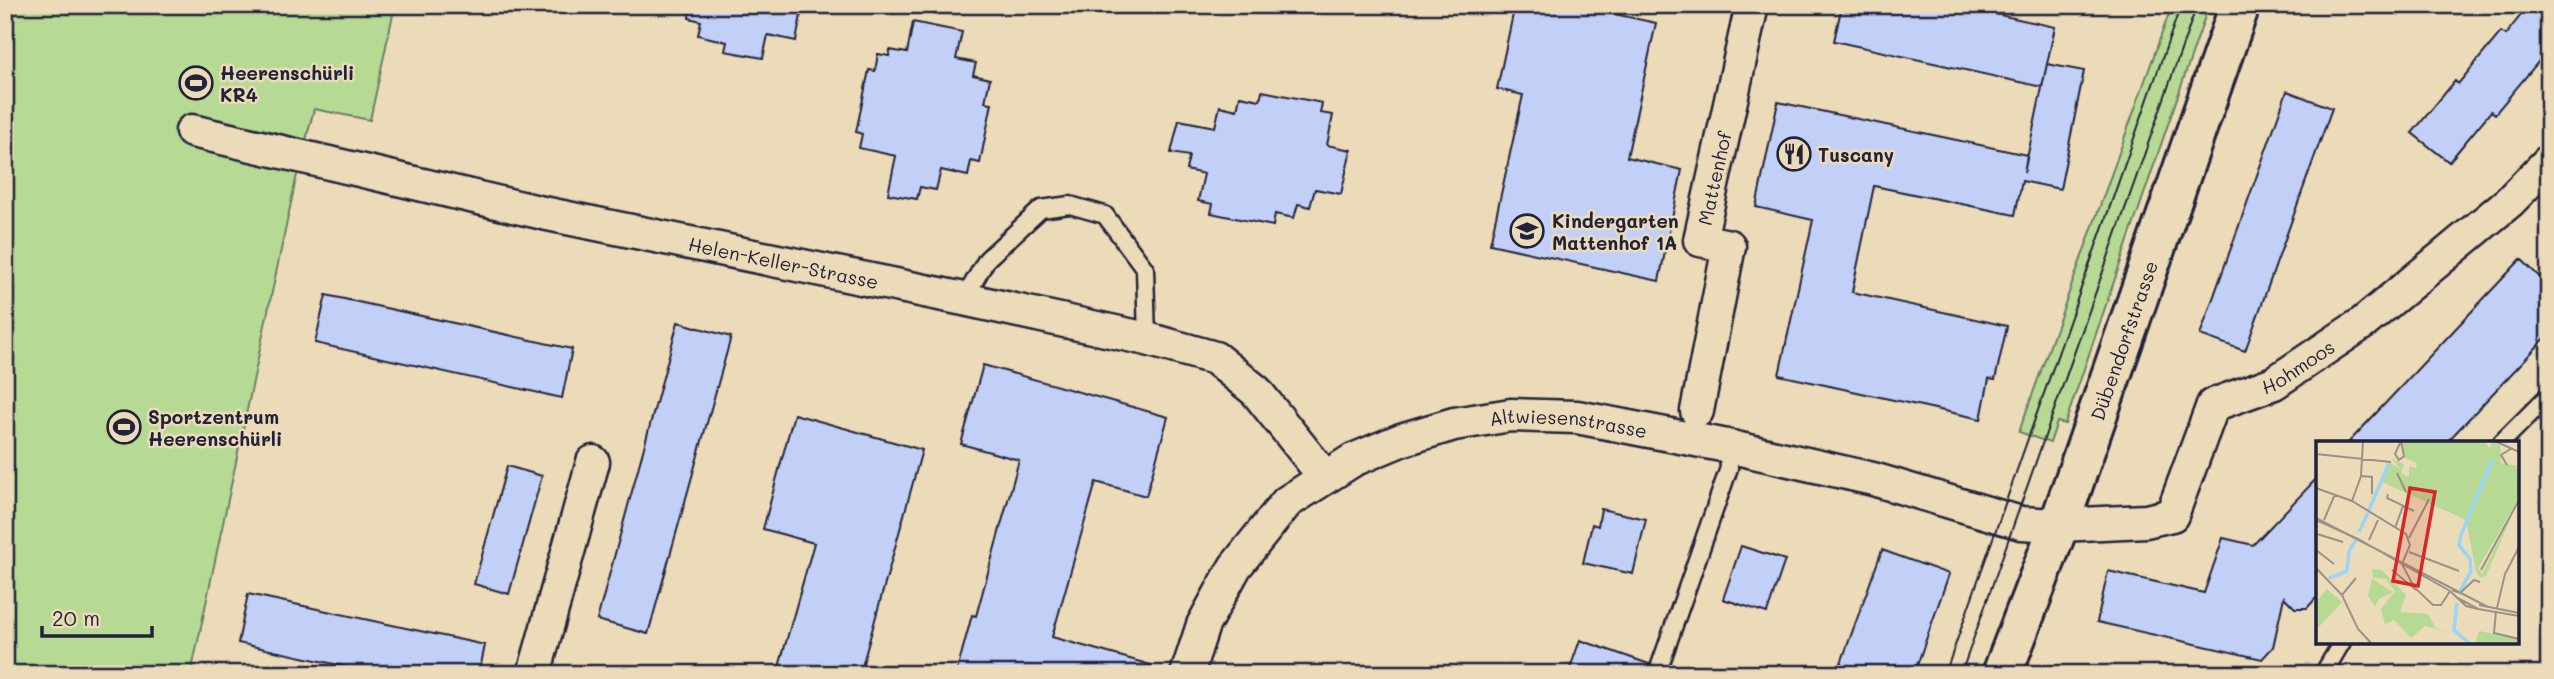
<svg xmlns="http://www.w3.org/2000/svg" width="2554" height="679" font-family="Mali,sans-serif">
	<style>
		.green { fill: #b6da94; stroke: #6c7e68; stroke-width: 2 }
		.building { fill: #c2d0f7; stroke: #22223b; stroke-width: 2 }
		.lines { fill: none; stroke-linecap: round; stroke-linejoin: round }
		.lane-casing { stroke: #22223b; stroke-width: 21 }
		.street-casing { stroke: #22223b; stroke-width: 37 }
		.secondary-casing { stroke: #22223b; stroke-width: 44 }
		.lane { stroke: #ecdbb8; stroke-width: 16 }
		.street { stroke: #ecdbb8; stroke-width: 32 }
		.secondary { stroke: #ecdbb8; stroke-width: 38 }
		.tram { stroke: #22223b; stroke-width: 2 }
		.labels { text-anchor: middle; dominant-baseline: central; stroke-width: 5; stroke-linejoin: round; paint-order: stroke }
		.poi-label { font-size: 19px; font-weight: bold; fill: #22223b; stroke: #ecdbb8; text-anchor: start }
		.street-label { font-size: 19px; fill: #22223b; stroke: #ecdbb8 }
		.inset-river { fill: none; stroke: #98d5f9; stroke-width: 3.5 }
		.inset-road { fill: none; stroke: #9b9186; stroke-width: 2 }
		.view { fill: #d62828; fill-opacity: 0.15; stroke: #d62828; stroke-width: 3.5 }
		.inset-edge { fill: none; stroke: #22223b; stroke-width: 3.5 }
	</style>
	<rect width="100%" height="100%" fill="#ecdbb8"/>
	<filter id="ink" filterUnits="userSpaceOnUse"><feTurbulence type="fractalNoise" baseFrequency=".0143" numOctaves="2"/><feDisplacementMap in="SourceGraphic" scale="14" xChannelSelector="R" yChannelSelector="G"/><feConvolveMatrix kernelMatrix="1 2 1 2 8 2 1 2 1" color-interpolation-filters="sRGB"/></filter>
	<g filter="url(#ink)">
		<!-- green -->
		<path class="green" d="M5,5H395L370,120L314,109L296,179L191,674H5Z
			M2172,5H2209L2065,424L2057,422L2050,443L2019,432Z"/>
		<!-- building -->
		<path class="building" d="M690,5H803L796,41L768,35L763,58L725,51L727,42L698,35L701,21L689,18Z
			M1515,5H1573L1656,23L1627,157L1682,170L1659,281L1490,244L1523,95L1497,89Z
			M1842,5H1954L2055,27L2042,87L1834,41Z
			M2529,5H2549V49L2495,114L2491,111L2449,162L2412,133L2455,81L2458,84L2501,32L2505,35Z
			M913,22L962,32L956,59L976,63L973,75L990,79L985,102L992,103L980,163L971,161L968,176L941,170L936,190L920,187L917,199L888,194L896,156L859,148L862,134L856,132L869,70L875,71L878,54L889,56L890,50L907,53Z
			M2047,64L2084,71L2060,189L2022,181L2015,215L1874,186L1852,292L2007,326L1995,380L1989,379L1981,419L1779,375L1813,220L1756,207L1778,102L2027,155L2024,173Z
			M1262,91L1322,103L1320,113L1333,115L1327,145L1351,150L1341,194L1315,189L1310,207L1298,204L1294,218L1275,214L1273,226L1211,213L1213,204L1198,201L1204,174L1186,170L1189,156L1171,153L1179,120L1215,127L1220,106L1237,110L1240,96L1260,100Z
			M2287,91L2332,108L2245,351L2200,335Z
			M2521,259L2549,286V334L2446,443H2348Z
			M326,295L572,349L562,398L315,343Z
			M678,322L731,337L648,634L597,620Z
			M983,365L1168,417L1146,496L1096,482L1052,637L1151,665L1150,674H956L972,615L976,616L1019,460L961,444Z
			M794,414L922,450L860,674H777L814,543L763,529Z
			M507,466L542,476L509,594L474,584Z
			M2318,477V596L2307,608H2295L2284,597L2273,647L2262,659L2097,622L2108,571L2204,593L2223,538L2253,545Z
			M1601,509L1646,519L1633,574L1583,563L1592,524L1598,526Z
			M1741,546L1785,560L1767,613L1723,599Z
			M1882,550L1949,574L1914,674H1837Z
			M248,594L485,645L479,674H380L238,643Z
			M1580,640L1649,664L1647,674H1568Z"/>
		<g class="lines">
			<defs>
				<path id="lane" d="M964,299L987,259L1041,209L1070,205L1105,215L1145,269L1147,339
					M2501,443L2549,395
					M1657,674L1729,468L1727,446
					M2323,674L2342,642"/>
				<g id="street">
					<path id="s1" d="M192,131L543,213L964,299L1147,339L1215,358L1256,391L1324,476"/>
					<path id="s2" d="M1697,411L1729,246L1700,240L1752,5"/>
					<path d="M534,674L593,462"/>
					<path id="s3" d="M1187,674L1203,625L1235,567L1287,502L1353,460L1401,440L1454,424L1511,415L1577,417L1727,446L1873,479L2021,523L2059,525L2146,521L2172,515L2213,405L2274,383L2363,323L2509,202L2549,161"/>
				</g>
				<g id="secondary">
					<path id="s4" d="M2002,674L2059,525L2240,5"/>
				</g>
			</defs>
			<!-- lane casing -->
			<use href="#lane" class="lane-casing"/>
			<!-- street casing -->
			<use href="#street" class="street-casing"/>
			<!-- secondary casing -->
			<use href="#secondary" class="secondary-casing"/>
			<!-- lane -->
			<use href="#lane" class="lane"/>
			<!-- street -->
			<use href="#street" class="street"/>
			<!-- secondary -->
			<use href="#secondary" class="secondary"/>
			<!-- tram -->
			<path class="tram" d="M1945,674L2181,5
				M1961,674L2197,5"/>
		</g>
	</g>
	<!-- icons -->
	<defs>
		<symbol id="stadium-ring" viewBox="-11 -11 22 22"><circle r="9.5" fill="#ecdbb8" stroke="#22223b" stroke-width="1.5"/><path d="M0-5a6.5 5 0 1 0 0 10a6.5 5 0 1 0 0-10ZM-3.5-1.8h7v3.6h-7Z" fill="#22223b"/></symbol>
		<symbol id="restaurant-ring" viewBox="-11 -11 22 22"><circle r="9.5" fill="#ecdbb8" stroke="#22223b" stroke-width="1.5"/><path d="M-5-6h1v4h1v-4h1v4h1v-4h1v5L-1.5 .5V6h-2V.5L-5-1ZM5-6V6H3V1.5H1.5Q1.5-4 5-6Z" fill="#22223b"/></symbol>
		<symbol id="school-ring" viewBox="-11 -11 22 22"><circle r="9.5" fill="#ecdbb8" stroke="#22223b" stroke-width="1.5"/><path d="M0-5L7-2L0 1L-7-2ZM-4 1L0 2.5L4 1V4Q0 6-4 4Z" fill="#22223b"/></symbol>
	</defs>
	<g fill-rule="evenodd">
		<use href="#stadium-ring" x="177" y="64" width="38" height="38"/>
		<use href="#restaurant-ring" x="1775" y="135" width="38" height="38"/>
		<use href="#school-ring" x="1508" y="212" width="38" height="38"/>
		<use href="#stadium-ring" x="105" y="408" width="38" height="38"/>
	</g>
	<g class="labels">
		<!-- poi labels -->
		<g class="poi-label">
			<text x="220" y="72">Heerenschürli<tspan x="220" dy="22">KR4</tspan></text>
			<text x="1818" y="154">Tuscany</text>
			<text x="1552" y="220">Kindergarten<tspan x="1552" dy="22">Mattenhof 1A</tspan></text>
			<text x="148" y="416">Sportzentrum<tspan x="148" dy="22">Heerenschürli</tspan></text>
		</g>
		<!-- street labels -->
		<g class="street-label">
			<text stroke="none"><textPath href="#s2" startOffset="261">Mattenhof</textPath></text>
			<text stroke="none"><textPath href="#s1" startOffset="606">Helen-Keller-Strasse</textPath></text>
			<text stroke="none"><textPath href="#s4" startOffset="355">Dübendorfstrasse</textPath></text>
			<text stroke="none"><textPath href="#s3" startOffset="1330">Hohmoos</textPath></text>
			<text stroke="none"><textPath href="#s3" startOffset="502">Altwiesenstrasse</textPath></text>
		</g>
	</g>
	<!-- overview -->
	<g transform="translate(2316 441)">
		<rect width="203" height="203" fill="#ecdbb8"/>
		<path d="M84,0H167L174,7L176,0L184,4L185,22L203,25V35H199L203,36V57L162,127L166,133L199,67L170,135L165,137L160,131L150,79L64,40L73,21L84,28L76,18L88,23L85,32L93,36V25L100,27L101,22L88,17ZM56,128L66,129L90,154L84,171L112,173L120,187L133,191L109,185L95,197L78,179L69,183L65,168L79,150L70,138L57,137ZM56,138L77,151L63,158L59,166L52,155ZM11,148L26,161L0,189V161ZM163,190L203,198V203H159Z" fill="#b6da94"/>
		<path class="inset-river" d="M53,69L73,22M43,91L52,72M13,137L31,130L33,110L40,99M144,150L155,130L154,118L143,104L145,94L177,18M141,162L138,189L154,203"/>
		<path class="inset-road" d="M85,0L79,13L83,19L88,15L85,0M179,0L203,11M0,13L75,21M191,24L185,14L196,7M81,32L90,51M45,35L56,36V53M0,47L36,60L90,93L94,104L86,123M72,53L71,57L98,70M36,60L45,35L47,0M0,77L172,166M0,79L42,98L134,150L150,165L162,168M8,79L19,53M79,87L87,65M1,93L27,101M93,97L113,58M53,99L62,79M0,109L18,123M93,111L143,130M86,123L98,146L117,164H125L134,150M0,127L26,154L42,188L56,203M76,129L100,149M165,129L203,59M136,149L144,152L158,139L164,141M26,154L40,137M140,156L162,168M163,164L203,172M181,167L189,133L203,106M162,168L203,175M180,170L178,192L203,198"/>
		<path class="view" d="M94,47L119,51L102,145L77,140Z"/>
		<rect width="203" height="203" class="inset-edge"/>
	</g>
	<!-- margin -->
	<rect width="2554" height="679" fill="none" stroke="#ecdbb8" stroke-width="28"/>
	<rect x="14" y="14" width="2526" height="651" fill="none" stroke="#22223b" stroke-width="2.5" filter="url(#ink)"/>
	<!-- scale -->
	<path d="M42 626v10h110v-10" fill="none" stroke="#22223b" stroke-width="3.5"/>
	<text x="52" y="626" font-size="21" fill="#22223b" stroke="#ecdbb8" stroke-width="5" paint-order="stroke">20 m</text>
</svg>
